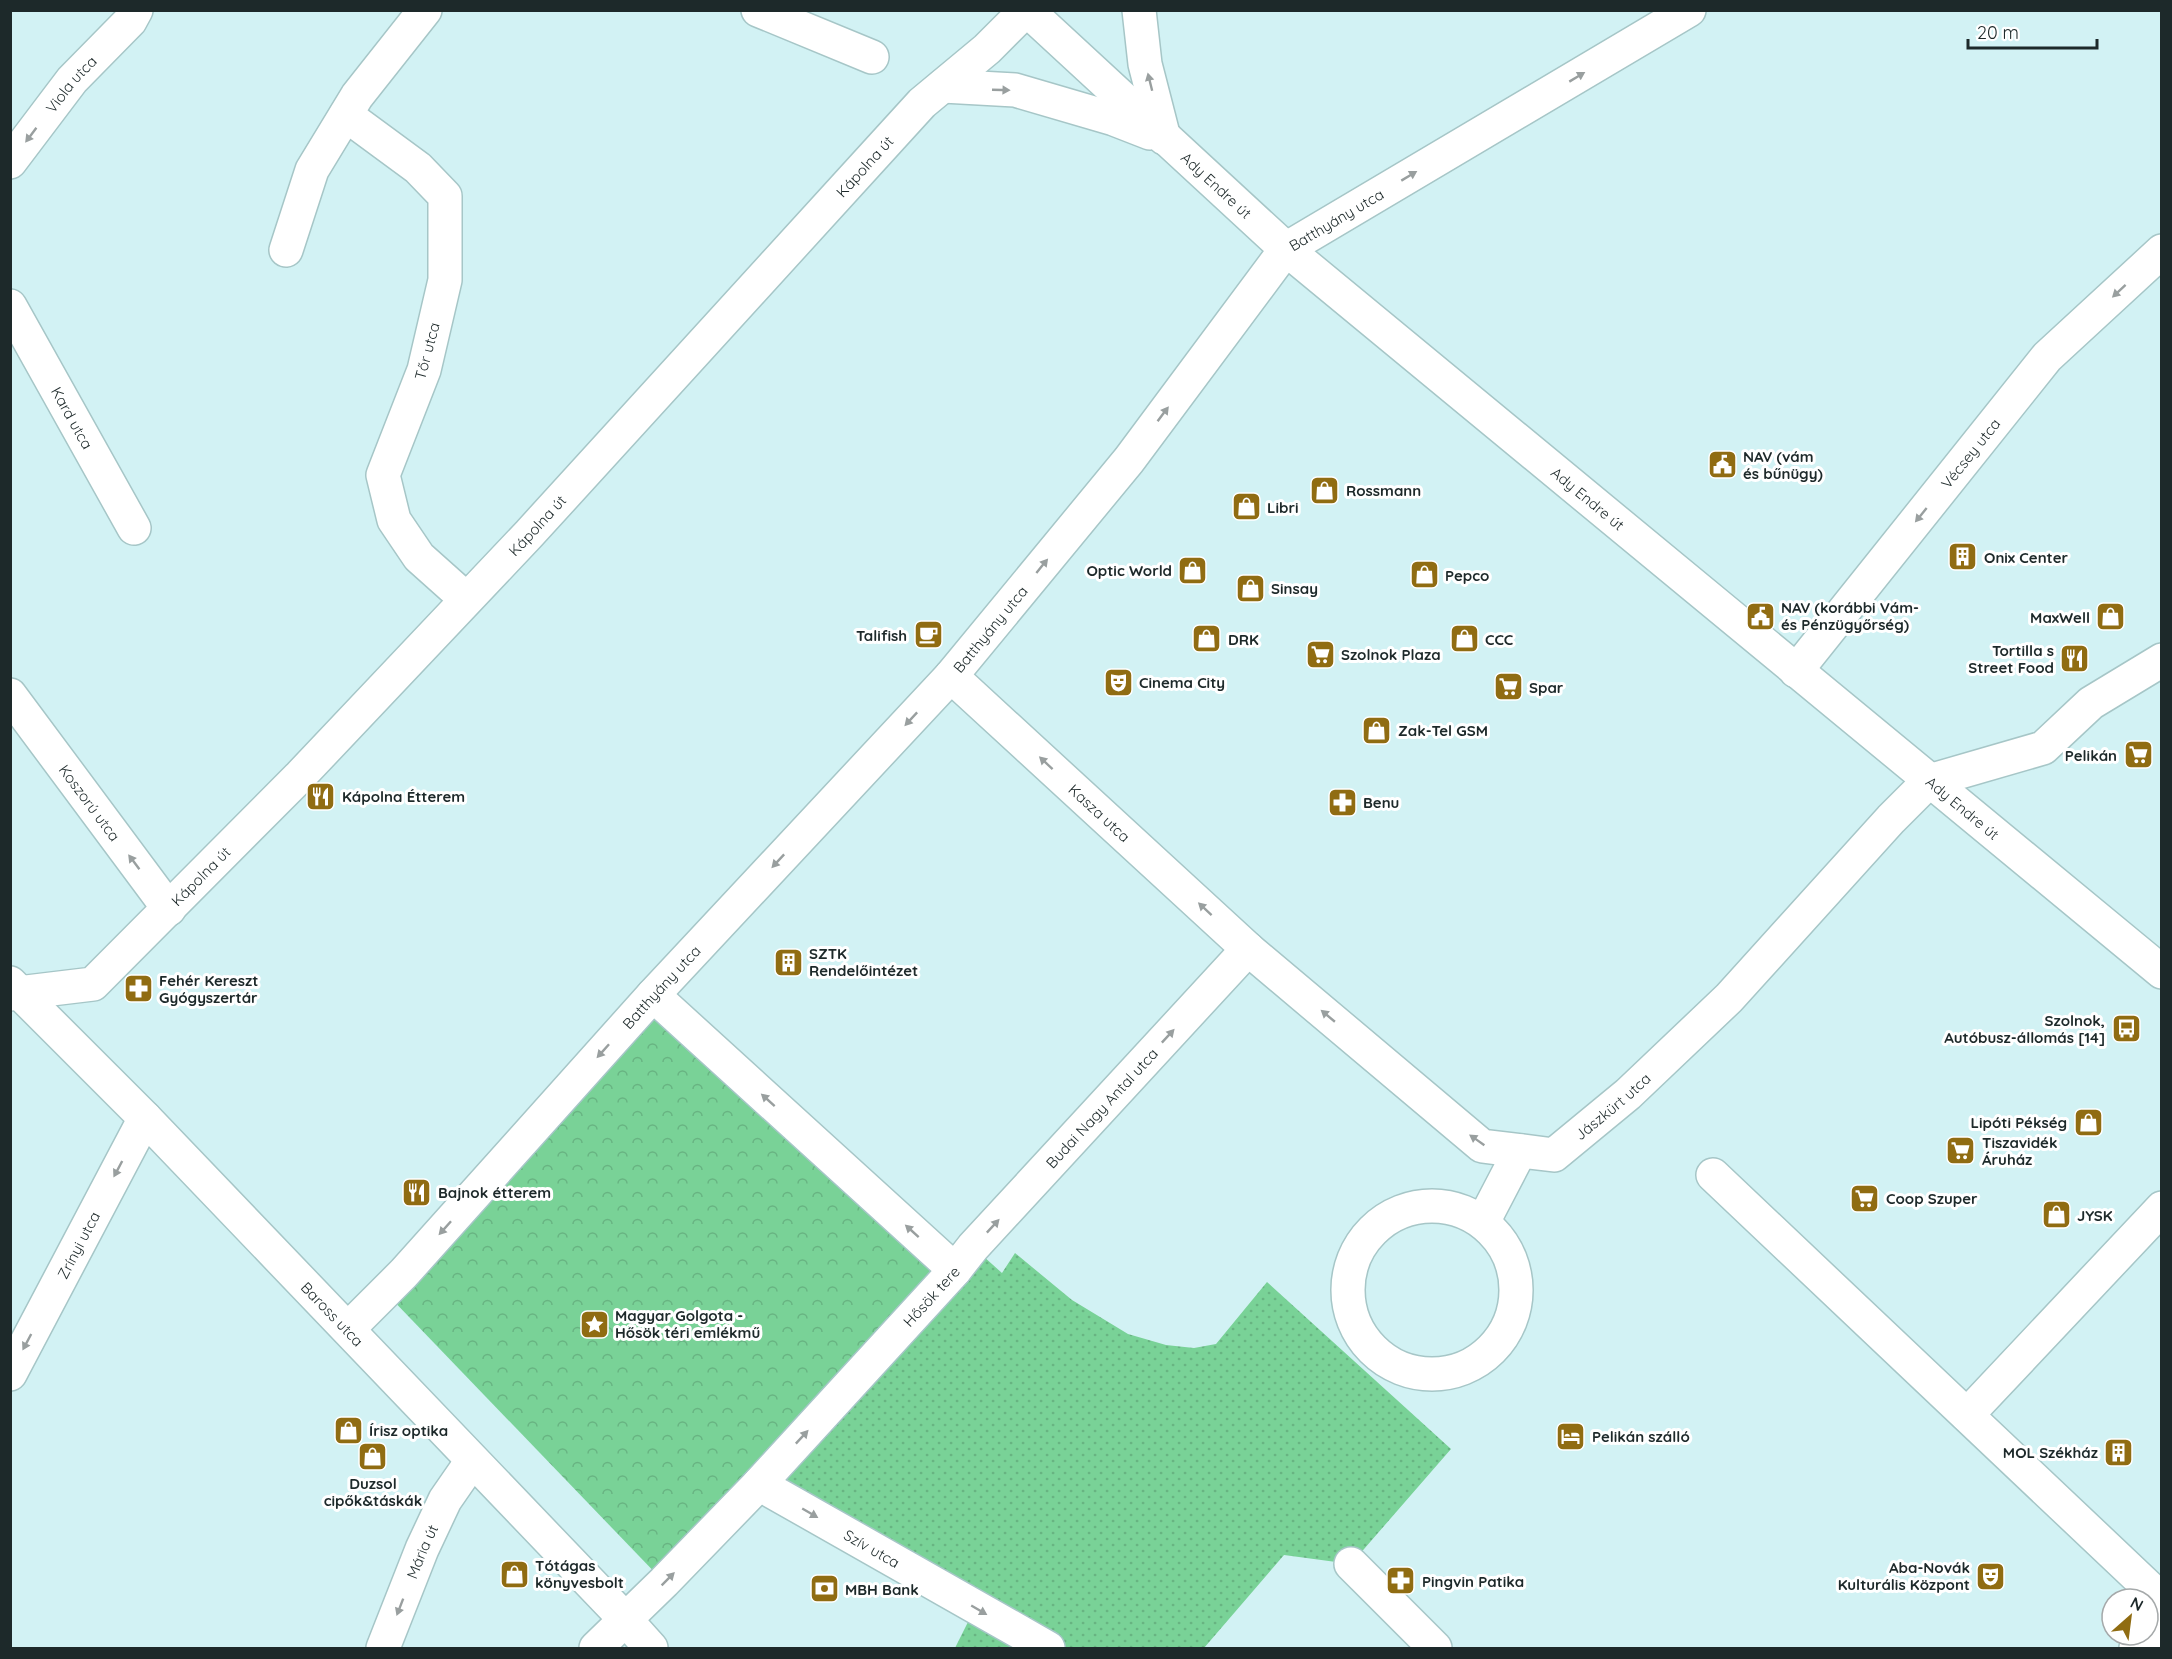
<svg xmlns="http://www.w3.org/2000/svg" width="2172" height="1659" font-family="Quicksand,sans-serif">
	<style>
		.grass { fill: url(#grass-dots) }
		.forest { fill: url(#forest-crowns) }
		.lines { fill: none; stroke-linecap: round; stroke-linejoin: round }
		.minor-casing { stroke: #a6c6c7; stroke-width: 36 }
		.minor { stroke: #fff; stroke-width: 33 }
		.oneway { fill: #999f9f }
		.labels { text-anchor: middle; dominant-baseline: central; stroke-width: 6; stroke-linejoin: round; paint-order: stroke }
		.street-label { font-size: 15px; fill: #1d292a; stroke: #fff }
		.poi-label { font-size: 15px; font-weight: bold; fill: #1d292a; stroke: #fff; text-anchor: start }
	</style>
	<defs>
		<pattern id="grass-dots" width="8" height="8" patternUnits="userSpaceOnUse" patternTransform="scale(1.5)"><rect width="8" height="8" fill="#79d297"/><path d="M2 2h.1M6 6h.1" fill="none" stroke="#68b482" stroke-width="1.8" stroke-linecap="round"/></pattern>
		<pattern id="forest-crowns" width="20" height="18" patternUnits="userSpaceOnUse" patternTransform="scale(1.5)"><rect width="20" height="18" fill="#79d297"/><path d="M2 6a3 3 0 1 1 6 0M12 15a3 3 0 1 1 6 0" fill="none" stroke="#68b482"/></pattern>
	</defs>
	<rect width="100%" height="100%" fill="#d2f2f4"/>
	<!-- grass -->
	<path class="grass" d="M973,1247L1002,1273L1015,1253L1072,1300L1128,1334L1166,1345L1194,1348L1216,1344L1267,1282L1451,1449L1351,1564L1284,1555L1204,1648H955L975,1608L759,1484Z"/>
	<!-- forest -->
	<path class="forest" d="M653,995L952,1268L664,1582L386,1293Z"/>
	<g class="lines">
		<defs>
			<g id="minor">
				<path d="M758,10L872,57"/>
				<path id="s1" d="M1027,10L1286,249L2162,972"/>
				<path d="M1139,10L1145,64L1164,138"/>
				<path d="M943,86L1015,90L1114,119L1150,133"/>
				<path d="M346,115L418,168L445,196V280L424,370L383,475L394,520L419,557L466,599"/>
				<path id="s2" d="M10,162L72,80L130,21L136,10"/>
				<path d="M286,250L312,170L357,96L425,10"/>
				<path id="s3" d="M10,306L134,528"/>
				<path id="s4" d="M1796,671L2047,357L2162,251"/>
				<path id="s5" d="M951,676L1248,949L1482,1146L1554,1155L1628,1094L1729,998L1891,819L1929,781L2043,748L2091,703L2162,660"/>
				<path id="s6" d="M10,695L169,909"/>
				<path id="s7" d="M10,983L145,1118L625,1619L651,1648"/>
				<path id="s8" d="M10,994L93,984L299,777L529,534L922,103L987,49L1026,10"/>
				<path d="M653,995L955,1270"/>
				<path d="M1713,1175L2162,1600"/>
				<circle cx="1432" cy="1290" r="84"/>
				<path d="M1483,1222L1520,1151"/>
				<path id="s9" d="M348,1329L404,1273L653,995L951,676L1129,460L1286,249L1689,10"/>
				<path id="s10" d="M10,1374L145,1118"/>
				<path d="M1967,1415L2162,1208"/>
				<path id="s11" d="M759,1484L1048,1648"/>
				<path d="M1351,1564L1435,1648"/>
				<path id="s12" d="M383,1648L422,1549L445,1500L472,1461"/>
				<path id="s13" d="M596,1648L664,1582L759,1484L955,1270L973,1247L1248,949"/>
				<path d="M2136,1648L2162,1621"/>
			</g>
		</defs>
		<!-- minor casing -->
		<use href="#minor" class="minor-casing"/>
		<!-- minor -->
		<use href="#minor" class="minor"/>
	</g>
	<!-- one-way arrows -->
	<defs><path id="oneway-solid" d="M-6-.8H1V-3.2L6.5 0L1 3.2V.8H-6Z" transform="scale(1.5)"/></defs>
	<g class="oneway">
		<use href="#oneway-solid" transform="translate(1577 77) rotate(-31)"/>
		<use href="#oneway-solid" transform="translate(1150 82) rotate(-104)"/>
		<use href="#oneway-solid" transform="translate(1001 90) rotate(2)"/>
		<use href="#oneway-solid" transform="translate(31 135) rotate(127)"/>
		<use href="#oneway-solid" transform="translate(1409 176) rotate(-31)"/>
		<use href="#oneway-solid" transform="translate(2119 291) rotate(137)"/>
		<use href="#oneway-solid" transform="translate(1163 414) rotate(-53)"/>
		<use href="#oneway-solid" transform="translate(1921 515) rotate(129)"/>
		<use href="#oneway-solid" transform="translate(1042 566) rotate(-51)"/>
		<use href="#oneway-solid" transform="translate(911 719) rotate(133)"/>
		<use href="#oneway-solid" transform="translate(1046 763) rotate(-137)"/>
		<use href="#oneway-solid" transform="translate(778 861) rotate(133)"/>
		<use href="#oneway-solid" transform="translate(134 862) rotate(-127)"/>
		<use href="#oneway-solid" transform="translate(1205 909) rotate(-137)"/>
		<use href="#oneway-solid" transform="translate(1328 1016) rotate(-140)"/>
		<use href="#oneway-solid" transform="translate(1168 1036) rotate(-47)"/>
		<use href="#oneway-solid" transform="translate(603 1051) rotate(132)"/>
		<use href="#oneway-solid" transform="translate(768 1100) rotate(-138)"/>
		<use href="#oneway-solid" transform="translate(1477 1140) rotate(-145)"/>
		<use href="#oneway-solid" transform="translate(118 1169) rotate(118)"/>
		<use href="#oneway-solid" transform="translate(993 1226) rotate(-47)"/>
		<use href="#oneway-solid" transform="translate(445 1228) rotate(132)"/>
		<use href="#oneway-solid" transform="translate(912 1231) rotate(-138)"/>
		<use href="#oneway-solid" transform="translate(27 1342) rotate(118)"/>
		<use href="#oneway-solid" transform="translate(802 1437) rotate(-47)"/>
		<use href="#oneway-solid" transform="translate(810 1513) rotate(30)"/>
		<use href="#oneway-solid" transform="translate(668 1579) rotate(-45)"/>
		<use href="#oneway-solid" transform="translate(400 1607) rotate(111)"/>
		<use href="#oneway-solid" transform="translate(979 1610) rotate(30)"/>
	</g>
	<!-- icons -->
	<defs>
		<symbol id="civic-square" viewBox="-11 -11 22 22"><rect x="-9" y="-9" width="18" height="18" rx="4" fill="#906c12" stroke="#fff"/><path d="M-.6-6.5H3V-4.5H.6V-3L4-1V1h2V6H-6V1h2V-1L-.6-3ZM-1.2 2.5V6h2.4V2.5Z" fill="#fff"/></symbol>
		<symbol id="shop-square" viewBox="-11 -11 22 22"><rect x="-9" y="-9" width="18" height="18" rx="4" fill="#906c12" stroke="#fff"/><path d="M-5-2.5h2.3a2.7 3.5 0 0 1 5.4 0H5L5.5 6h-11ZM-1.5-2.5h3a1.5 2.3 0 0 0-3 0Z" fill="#fff"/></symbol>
		<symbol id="building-square" viewBox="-11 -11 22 22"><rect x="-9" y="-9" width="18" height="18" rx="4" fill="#906c12" stroke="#fff"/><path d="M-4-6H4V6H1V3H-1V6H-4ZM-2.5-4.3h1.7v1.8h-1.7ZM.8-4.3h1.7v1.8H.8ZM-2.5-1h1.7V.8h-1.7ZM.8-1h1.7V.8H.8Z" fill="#fff"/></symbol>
		<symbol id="cafe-square" viewBox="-11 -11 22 22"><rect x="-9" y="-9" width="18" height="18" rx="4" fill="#906c12" stroke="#fff"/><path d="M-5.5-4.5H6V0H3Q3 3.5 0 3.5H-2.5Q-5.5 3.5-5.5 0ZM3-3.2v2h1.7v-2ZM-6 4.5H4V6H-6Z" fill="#fff"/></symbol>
		<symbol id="supermarket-square" viewBox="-11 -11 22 22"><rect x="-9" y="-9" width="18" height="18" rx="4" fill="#906c12" stroke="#fff"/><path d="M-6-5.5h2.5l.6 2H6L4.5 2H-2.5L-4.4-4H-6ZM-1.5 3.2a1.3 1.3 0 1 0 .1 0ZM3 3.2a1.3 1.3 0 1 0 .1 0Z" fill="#fff"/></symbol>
		<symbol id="restaurant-square" viewBox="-11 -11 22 22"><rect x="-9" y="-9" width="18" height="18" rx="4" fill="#906c12" stroke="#fff"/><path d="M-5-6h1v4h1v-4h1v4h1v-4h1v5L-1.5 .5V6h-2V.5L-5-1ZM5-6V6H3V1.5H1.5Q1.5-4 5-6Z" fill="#fff"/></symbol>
		<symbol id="theatre-square" viewBox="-11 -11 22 22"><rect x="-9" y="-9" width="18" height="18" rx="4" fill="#906c12" stroke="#fff"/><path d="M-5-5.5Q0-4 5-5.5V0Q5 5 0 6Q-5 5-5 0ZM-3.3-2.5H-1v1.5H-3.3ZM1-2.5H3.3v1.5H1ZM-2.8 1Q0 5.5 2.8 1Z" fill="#fff"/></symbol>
		<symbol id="pharmacy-square" viewBox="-11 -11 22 22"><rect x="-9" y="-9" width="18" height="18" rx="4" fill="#906c12" stroke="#fff"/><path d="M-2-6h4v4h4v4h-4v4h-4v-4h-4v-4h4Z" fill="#fff"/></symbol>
		<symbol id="bus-square" viewBox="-11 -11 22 22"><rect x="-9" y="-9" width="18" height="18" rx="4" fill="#906c12" stroke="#fff"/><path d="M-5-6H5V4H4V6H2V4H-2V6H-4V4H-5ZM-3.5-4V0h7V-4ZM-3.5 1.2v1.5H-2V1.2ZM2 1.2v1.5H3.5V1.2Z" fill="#fff"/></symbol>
		<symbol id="sight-square" viewBox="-11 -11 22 22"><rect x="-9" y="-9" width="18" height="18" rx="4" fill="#906c12" stroke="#fff"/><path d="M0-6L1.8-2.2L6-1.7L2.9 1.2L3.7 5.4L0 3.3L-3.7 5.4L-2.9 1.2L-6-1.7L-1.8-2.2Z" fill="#fff"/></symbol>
		<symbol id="hotel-square" viewBox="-11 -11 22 22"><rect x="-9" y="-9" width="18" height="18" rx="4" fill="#906c12" stroke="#fff"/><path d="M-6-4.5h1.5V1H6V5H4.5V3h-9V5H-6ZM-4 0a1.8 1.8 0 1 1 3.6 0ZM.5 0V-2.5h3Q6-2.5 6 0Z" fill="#fff"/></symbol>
		<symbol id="bank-square" viewBox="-11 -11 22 22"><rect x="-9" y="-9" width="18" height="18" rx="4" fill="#906c12" stroke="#fff"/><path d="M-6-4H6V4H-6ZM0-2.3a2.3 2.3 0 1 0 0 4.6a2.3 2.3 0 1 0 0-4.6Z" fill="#fff"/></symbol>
	</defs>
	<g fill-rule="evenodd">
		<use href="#civic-square" x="1706" y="448" width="33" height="33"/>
		<use href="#shop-square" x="1308" y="474" width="33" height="33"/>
		<use href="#shop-square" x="1230" y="490" width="33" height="33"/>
		<use href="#building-square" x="1946" y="540" width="33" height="33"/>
		<use href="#shop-square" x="1176" y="554" width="33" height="33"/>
		<use href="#shop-square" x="1408" y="558" width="33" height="33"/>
		<use href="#shop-square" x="1234" y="572" width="33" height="33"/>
		<use href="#civic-square" x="1744" y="600" width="33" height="33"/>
		<use href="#shop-square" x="2094" y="600" width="33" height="33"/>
		<use href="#cafe-square" x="912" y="618" width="33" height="33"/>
		<use href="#shop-square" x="1190" y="622" width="33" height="33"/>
		<use href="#shop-square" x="1448" y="622" width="33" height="33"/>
		<use href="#supermarket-square" x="1304" y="638" width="33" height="33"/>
		<use href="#restaurant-square" x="2058" y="642" width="33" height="33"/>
		<use href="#theatre-square" x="1102" y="666" width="33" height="33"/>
		<use href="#supermarket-square" x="1492" y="670" width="33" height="33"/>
		<use href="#shop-square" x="1360" y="714" width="33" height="33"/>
		<use href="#supermarket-square" x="2122" y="738" width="33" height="33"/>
		<use href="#restaurant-square" x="304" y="780" width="33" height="33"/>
		<use href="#pharmacy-square" x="1326" y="786" width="33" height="33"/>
		<use href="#building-square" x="772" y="946" width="33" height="33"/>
		<use href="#pharmacy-square" x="122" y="972" width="33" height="33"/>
		<use href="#bus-square" x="2110" y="1012" width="33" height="33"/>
		<use href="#shop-square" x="2072" y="1106" width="33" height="33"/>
		<use href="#supermarket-square" x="1944" y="1134" width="33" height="33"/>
		<use href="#restaurant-square" x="400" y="1176" width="33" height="33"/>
		<use href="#supermarket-square" x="1848" y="1182" width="33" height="33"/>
		<use href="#shop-square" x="2040" y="1198" width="33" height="33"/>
		<use href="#sight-square" x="578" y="1308" width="33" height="33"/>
		<use href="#shop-square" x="332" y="1414" width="33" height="33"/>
		<use href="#hotel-square" x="1554" y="1420" width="33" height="33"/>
		<use href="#building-square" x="2102" y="1436" width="33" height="33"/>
		<use href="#shop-square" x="356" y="1440" width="33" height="33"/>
		<use href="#shop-square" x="498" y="1558" width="33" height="33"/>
		<use href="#theatre-square" x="1974" y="1560" width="33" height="33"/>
		<use href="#pharmacy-square" x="1384" y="1564" width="33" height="33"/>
		<use href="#bank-square" x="808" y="1572" width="33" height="33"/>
	</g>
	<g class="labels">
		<!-- street labels -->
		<g class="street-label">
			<text stroke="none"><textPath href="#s2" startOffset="99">Viola utca</textPath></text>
			<text stroke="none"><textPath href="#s8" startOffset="1208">Kápolna út</textPath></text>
			<text stroke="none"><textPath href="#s1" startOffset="258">Ady Endre út</textPath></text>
			<text stroke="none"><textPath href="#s9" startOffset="1490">Batthyány utca</textPath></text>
			<text transform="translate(427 351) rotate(-75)">Tőr utca</text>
			<text stroke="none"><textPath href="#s3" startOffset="128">Kard utca</textPath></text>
			<text stroke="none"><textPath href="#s4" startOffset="279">Vécsey utca</textPath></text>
			<text stroke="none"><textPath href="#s1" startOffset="744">Ady Endre út</textPath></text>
			<text stroke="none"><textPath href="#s8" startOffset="722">Kápolna út</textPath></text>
			<text stroke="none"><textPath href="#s9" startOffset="950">Batthyány utca</textPath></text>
			<text stroke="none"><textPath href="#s6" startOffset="134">Koszorú utca</textPath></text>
			<text stroke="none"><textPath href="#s1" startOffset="1230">Ady Endre út</textPath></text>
			<text stroke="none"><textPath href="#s5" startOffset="202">Kasza utca</textPath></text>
			<text stroke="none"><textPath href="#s8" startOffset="236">Kápolna út</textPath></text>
			<text stroke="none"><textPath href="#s9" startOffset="464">Batthyány utca</textPath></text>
			<text stroke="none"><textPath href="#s5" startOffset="858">Jászkürt utca</textPath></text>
			<text stroke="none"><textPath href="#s13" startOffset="740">Budai Nagy Antal utca</textPath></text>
			<text stroke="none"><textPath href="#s10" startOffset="146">Zrínyi utca</textPath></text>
			<text stroke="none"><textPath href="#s13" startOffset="486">Hősök tere</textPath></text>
			<text stroke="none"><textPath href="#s7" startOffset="462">Baross utca</textPath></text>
			<text stroke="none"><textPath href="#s11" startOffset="130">Szív utca</textPath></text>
			<text stroke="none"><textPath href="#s12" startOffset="104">Mária út</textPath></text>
		</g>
		<!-- poi labels -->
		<g class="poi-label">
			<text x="1743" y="456">NAV (vám<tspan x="1743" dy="17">és bűnügy)</tspan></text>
			<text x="1346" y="490">Rossmann</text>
			<text x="1267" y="507">Libri</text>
			<text x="1984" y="557">Onix Center</text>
			<text x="1172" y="570" text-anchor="end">Optic World</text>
			<text x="1445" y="575">Pepco</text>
			<text x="1271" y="588">Sinsay</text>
			<text x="1781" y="607">NAV (korábbi Vám-<tspan x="1781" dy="17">és Pénzügyőrség)</tspan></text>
			<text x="2090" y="617" text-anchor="end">MaxWell</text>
			<text x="907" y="635" text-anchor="end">Talifish</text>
			<text x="1228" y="639">DRK</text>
			<text x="1485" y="639">CCC</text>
			<text x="2054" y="650" text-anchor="end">Tortilla s<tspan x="2054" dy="17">Street Food</tspan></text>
			<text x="1341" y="654">Szolnok Plaza</text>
			<text x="1139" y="682">Cinema City</text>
			<text x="1529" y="687">Spar</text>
			<text x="1398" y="730">Zak-Tel GSM</text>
			<text x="2117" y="755" text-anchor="end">Pelikán</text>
			<text x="342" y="796">Kápolna Étterem</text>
			<text x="1363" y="802">Benu</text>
			<text x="809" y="953">SZTK<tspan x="809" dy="17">Rendelőintézet</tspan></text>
			<text x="159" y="980">Fehér Kereszt<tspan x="159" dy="17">Gyógyszertár</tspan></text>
			<text x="2105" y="1020" text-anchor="end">Szolnok,<tspan x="2105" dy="17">Autóbusz-állomás [14]</tspan></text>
			<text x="2067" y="1122" text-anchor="end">Lipóti Pékség</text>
			<text x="1982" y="1142">Tiszavidék<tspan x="1982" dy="17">Áruház</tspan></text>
			<text x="438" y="1192">Bajnok étterem</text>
			<text x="1886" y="1198">Coop Szuper</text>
			<text x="2077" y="1215">JYSK</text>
			<text x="615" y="1315">Magyar Golgota -<tspan x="615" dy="17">Hősök téri emlékmű</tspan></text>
			<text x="369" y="1430">Írisz optika</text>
			<text x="1592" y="1436">Pelikán szálló</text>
			<text x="2098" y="1452" text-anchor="end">MOL Székház</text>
			<text x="373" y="1483" text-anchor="middle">Duzsol<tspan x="373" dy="17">cipők&amp;táskák</tspan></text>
			<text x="535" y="1565">Tótágas<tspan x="535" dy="17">könyvesbolt</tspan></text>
			<text x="1970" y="1567" text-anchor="end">Aba-Novák<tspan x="1970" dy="17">Kulturális Központ</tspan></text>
			<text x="1422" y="1581">Pingvin Patika</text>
			<text x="845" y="1589">MBH Bank</text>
		</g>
	</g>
	<!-- border -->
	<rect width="2172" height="1659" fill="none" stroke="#1d292a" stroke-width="24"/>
	<!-- north arrow -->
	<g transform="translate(2130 1617) rotate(28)"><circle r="28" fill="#ffffff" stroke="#a5a9aa" stroke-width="1.5"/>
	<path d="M0-4.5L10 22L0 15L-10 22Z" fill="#906c12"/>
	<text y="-9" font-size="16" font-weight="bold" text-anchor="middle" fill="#1d292a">N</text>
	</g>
	<!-- scale -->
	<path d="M1968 39v9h129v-9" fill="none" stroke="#1d292a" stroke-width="3"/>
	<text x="1977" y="39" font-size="18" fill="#1d292a" stroke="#ffffff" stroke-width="4.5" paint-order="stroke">20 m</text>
</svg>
